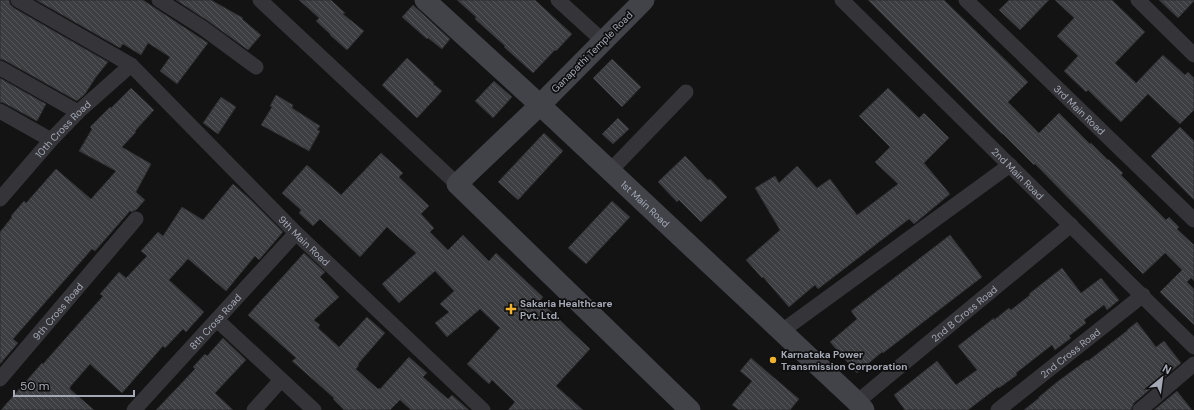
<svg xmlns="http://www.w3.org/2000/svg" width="1194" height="410" font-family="'DM Sans',sans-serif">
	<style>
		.building { fill: url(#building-back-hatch); stroke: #2d2d30 }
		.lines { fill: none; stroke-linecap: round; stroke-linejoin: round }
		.street { stroke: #343439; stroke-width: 15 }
		.secondary { stroke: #424349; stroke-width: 21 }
		.poi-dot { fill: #f1b32e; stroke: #0e0e0f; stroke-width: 1.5 }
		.labels { text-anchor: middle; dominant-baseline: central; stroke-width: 3.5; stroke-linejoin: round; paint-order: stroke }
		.street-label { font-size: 10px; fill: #a4a9b5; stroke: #0e0e0f }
		.poi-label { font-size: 10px; font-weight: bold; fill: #a4a9b5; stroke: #0e0e0f; text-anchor: start }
	</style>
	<defs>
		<pattern id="building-back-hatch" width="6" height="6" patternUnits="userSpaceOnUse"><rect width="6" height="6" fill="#3d3e41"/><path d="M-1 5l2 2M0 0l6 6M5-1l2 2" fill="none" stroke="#56575a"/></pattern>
	</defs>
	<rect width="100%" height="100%" fill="#131314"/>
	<!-- building -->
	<path class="building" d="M0,0H9L10,4L14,8L108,62L96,77L85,94L77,101L4,60L0,59Z
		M36,0H143L208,43L177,84L160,71L170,57L148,43L141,55L123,44L120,48Z
		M176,0H211L243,18L242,19L261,35L248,50L208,21Z
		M299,0H331L345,13L343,14L364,31L347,50L330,35V34L316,21L319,18Z
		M457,0H535L572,34L556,51L555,50L533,73L504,47L505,46L475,19L476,17Z
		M868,0H944L1028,82L1008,102L1039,133L1059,113L1090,144L1091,143L1108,160V159L1123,173L1121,175L1166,220L1169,217L1179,227L1177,229L1194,245V281L1191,278L1187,282L1194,289V325L1160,292L1182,270L1165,253L1143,274L1035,164L1034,165L1003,134H1002Z
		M1009,0H1049L1020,30L999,10Z
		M1055,0H1112L1145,32L1115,63L1136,83L1163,55L1185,75L1188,72L1194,78V110L1180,124L1148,94L1121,122L1088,90L1086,92L1064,71L1078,56L1057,36L1074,18Z
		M1159,0H1194V1L1178,18Z
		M413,5L450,39L442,49L428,38L427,39L402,17Z
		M407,58L434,83V86L435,85L442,91L417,118L382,85Z
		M612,59L641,87L622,107L593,78Z
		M0,78L46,104L37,121L4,103L0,102Z
		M494,81L512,97L493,118L475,101Z
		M131,88L154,110L135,131L136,132L122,147L151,164L136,192L145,200L136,210L131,212L130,211L95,251L92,249L13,339L18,343L0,364V232L12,217L11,216L24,201L26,203L56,169L91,199L116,171L79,151L92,129L90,127L110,107L111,108Z
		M888,88L919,118L924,113L949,138L924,163L950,194L914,224L909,219L818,289L815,285L789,307L763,277L762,278L746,260L780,230L755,188L775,176L779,183L797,166L817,188L830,179L857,215L898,184L875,162L890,147L859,116Z
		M276,95L293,105L292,108L320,126L317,130L320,131L309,151L261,125L272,107L270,106Z
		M221,97L236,107L218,134L203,123Z
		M618,118L629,129L613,144L602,134Z
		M1180,127L1194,141V200L1151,156Z
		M544,133L563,151L518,200L498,182Z
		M381,153L403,173L399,177L429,206L421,214L434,228L430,232L448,250L463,235L489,261L496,253L543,297L540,301L590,349L556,386L583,410H508L515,402L492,380L489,384L467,364L500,328L480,309L479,310L447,337L435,323L449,312L440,304L454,291L435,271L399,303L382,284L416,253L387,227L360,257L320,219L313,226L299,213L301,210L282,193L307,165L341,195Z
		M685,156L708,180L710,179L727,197L701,222L679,200L677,202L658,182Z
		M233,184L250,199L283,232L259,260L255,256L226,291L188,259L169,280L204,312L186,332L183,329L165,348L163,346L122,393L90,364L70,387V389L94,410H1L42,363L43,364L103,296L100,294L119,272L126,278L147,256L141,251L158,232L163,236L182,207L203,220Z
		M612,201L630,217L586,264L568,248Z
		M950,235L982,277L883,353L882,352L857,373L830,342L857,319L851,311Z
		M304,253L325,272L320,277L339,297L314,320L320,325L318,328L339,347L367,317L385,333L358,364L359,365L356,369L378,389L379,388L380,389L409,357L427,373L423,377L448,399L452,395L469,410H411L400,400L390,410H344L333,399L334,398L292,361L296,358L248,315Z
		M1062,268L1081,293L1101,278L1119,300L1107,310L1104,305L1084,320L1086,323L1069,336L1071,338L1055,350L1052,345L1016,373L1017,375L999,388L998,387L968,410H905L894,395L937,361L956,385L977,370L958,346L994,318V320L1009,308L1011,310L1030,295L1029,294Z
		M1137,322L1156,347L1164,341L1181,363L1134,403L1132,407L1131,410H1024L1039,398V397L1057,382L1087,360L1088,361L1128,330H1127Z
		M223,338L246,360L215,393L233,410H156L195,369L193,367L205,354L207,356Z
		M751,358L799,399L790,410H739L732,405L752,381L740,371Z
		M1177,391L1192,410H1154Z"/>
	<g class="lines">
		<!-- street -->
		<g class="street">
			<path id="s1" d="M18,0L131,65L296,233L483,410"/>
			<path d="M159,0L203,28L256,67"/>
			<path d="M260,0L457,184"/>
			<path d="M558,0L603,41"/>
			<path id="s2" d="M842,0L1194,347"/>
			<path id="s3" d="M966,0L1194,220"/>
			<path d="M1138,0L1194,55"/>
			<path d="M0,68L78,112"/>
			<path d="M0,111L51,140"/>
			<path d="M610,171L686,92"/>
			<path id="s4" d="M0,199L51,140L78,112L131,65"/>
			<path d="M217,320L314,410"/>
			<path d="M782,331L1010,165"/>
			<path id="s5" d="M0,379L136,219"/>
			<path id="s6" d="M857,402L1071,225"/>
			<path id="s7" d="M134,410L296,233"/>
			<path d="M254,410L281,380"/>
			<path id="s8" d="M998,410L1143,295"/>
			<path d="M1140,410L1194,364"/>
		</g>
		<!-- secondary -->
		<g class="secondary">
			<path id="s9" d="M425,0L540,105L857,402L864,410"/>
			<path d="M644,0L540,105L457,184L690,410"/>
		</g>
	</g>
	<!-- markers -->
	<g class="poi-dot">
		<path d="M509 303h4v4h4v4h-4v4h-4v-4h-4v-4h4z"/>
		<circle cx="773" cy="360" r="4"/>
	</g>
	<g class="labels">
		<!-- street labels -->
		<g class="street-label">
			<text transform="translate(592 52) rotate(-45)">Ganapathi Temple Road</text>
			<text stroke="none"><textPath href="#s3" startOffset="158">3rd Main Road</textPath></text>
			<text stroke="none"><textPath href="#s4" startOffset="94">10th Cross Road</textPath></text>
			<text stroke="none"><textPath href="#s2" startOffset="247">2nd Main Road</textPath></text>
			<text stroke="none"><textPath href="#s9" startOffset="300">1st Main Road</textPath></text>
			<text stroke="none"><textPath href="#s1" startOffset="377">9th Main Road</textPath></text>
			<text stroke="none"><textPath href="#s5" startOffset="89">9th Cross Road</textPath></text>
			<text stroke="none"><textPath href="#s6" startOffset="139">2nd B Cross Road</textPath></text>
			<text stroke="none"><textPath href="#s7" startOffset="120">8th Cross Road</textPath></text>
			<text stroke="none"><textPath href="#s8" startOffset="92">2nd Cross Road</textPath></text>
		</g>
		<!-- poi labels -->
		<g class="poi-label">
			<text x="520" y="303">Sakaria Healthcare<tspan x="520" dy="12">Pvt. Ltd.</tspan></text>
			<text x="781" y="354">Karnataka Power<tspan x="781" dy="12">Transmission Corporation</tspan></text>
		</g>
	</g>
	<!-- north arrow -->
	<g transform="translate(1162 378) rotate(29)" stroke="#0e0e0f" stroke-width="3" paint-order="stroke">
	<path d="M0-3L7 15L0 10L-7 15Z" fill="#a4a9b5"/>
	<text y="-6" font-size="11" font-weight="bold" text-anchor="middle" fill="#a4a9b5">N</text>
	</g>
	<!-- scale -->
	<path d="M14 390v6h120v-6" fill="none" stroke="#a4a9b5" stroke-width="2"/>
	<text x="20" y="390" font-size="12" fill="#a4a9b5" stroke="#0e0e0f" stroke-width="3" paint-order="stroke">50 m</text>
</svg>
